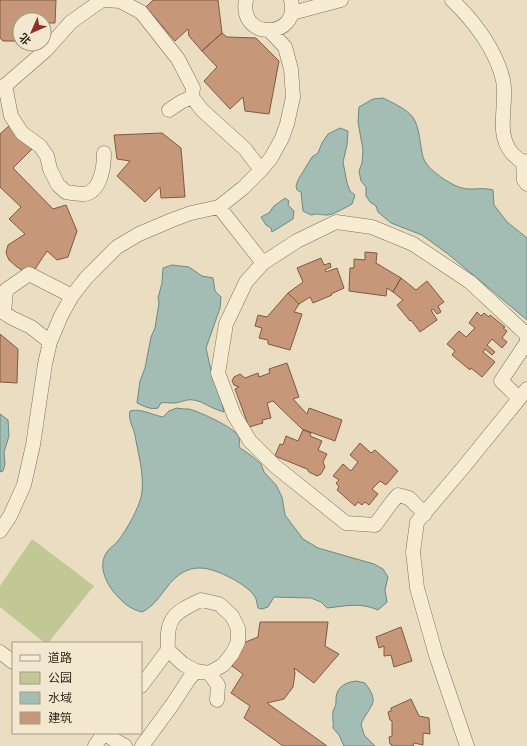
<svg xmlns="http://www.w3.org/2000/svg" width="527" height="746" font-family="'Roboto Serif','Noto Sans SC',serif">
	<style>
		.green { fill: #c2c796 }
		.water { fill: #a3bdb5; stroke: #6b8a82 }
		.building { fill: #c69879; stroke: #7f5941 }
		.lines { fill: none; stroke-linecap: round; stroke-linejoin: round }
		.street-casing { stroke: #826f5a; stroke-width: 15 }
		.street { stroke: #f6ebd3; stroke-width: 14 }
	</style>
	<rect width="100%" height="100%" fill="#eaddc1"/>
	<!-- green -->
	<path class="green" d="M32,539L94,586L48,643H45L0,607V586Z"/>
	<!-- water -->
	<path class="water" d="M383,98C393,103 410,110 415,121C420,132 420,145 423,157C426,168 444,180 454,185C470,193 478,186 493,190L494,205L507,222L527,238V320L448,254L422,235L391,223L378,212L376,206L370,202L366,196V187L361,181L359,171L362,163L363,150L358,122L359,107L373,99Z
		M340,128L348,131L347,145L343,162L347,183L350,191L355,195L352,204C346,207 332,216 326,215C319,215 319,213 311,215L303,211L301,192L297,190L296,186L298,180L312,157L318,153L322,143L328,134Z
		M285,198L289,201L288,205L294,211L293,219L272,232L271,228L266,225L261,217L269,213L274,206Z
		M172,265L189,267L202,276L213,278L215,291L221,297L220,308L206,348L212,375L221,399L224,412C216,410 209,406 201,402C185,396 183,404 171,403C167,403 165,402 161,403L158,408C150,410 144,406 137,403L140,381L145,368L151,337L155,328L159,303L158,298L162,283L163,268Z
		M177,408C181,409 185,409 189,409C200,412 234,427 239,437C240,440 239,444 239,447L253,457L261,464L264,472L276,485L282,497L285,515L303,539L318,548L374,564L383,569L388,577L385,590L387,602L378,610C360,602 346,606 327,608L321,602L311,598L274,597L268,607L262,609L258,608C257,605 257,602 256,599C253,591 240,583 233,579C208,566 188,560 167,587C160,596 153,607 142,612C129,609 121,601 113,591C105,581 98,564 107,552C109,548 115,545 118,541C126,531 141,505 142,492C144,473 138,453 135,435C133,426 128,420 130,411C141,408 152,415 163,417L169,411Z
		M0,414L8,420L9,436L4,452L5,464L3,471L0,472Z
		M356,681L365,683C381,704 370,704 361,724L364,735L375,746H344L339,735L333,728C334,723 332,717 333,712C333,709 336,707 336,703C335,689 342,683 356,681Z"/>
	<!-- building -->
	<path class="building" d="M0,0H56L55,23H44V20H20V41H3L0,38Z
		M153,0H218L222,33L202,51L189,36L188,29L175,41L146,7Z
		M222,33L227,37L256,38L279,61L269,114L245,111L243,97L230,109L204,81L217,67L202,51Z
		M10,125L33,148L13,168L53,209L66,205L77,231L68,257L57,260L47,251L35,269L25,272L17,267L9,260L6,253L8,245L25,234L9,219L21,207L0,187V134Z
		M162,133L181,148L185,197L161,198L160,187L145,202L117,176L130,161L117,159L114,135Z
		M365,252L377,253L376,263L401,278L393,292L387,288L386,296L349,291L350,268H354V259L365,260Z
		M321,258L324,265L330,263L331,267L325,270L326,272L337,268L344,288L331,294L332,295L313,303L310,297L299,304L288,293L303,282L297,268Z
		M401,278L416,290L427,281L444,302L438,306L441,312L437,314L433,309L431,310L437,320L420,332L411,320L410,321L397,305L403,300L393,292Z
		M288,293L299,304L294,312L302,314L290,350L268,344V340L259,338L262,328L255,326L258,315L267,317Z
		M477,312L481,316L484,313L489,317L490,315L505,327L503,328L507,331L502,338L507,342L502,348L492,339L487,345L495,352L492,355L485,349L483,352L495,362L482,377L471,368L470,370L452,355L455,351L447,344L459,331L466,337L475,328L469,323Z
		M0,334L18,349L17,383L0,382Z
		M287,363L299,397L293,399L307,414L309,408L342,420L335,441L302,429L273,401L267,403L271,418L262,420L263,423L249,427L235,389L239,387L234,385L232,381L234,377L240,374L245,378L258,373L259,377L270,373L269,369Z
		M303,430L311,433L310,436L322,441L318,450L327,454L323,462L325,467L321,474L317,476L309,472L307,469L275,456L280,444L283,445L286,436L298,441Z
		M360,443L371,453L375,450L398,471L386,485L380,481L372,489L378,494L369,505L365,502L362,505L358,502L355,506L337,490L339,487L336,483L339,480L333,476L343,464L351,471L358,462L350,455Z
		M260,622H328L325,646L339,654L314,683L294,668L295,673L293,687L284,699L267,703L327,746H283L244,718L250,706L231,693L243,674L232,666L241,644L258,637Z
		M401,627L412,661L394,667L391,655L384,656V646L379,648L376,637Z
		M411,699L419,716L429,718L430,734L423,733V745L414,743L413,746H392V745L390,744L389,737L392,736V721L390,720L388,712L391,711V708Z"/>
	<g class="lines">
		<defs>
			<path id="street" d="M105,0L120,1L141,12L178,59L193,88L192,97L202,110L245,149L261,170
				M246,0C238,41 301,39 291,0
				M452,0C474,21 496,50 503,80C508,104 495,131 511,152C514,156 519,159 523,163L527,161
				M292,13L341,0
				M5,85L11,116L22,133L40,146L47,156L50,169L58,185L66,192C72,193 79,194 85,194C101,191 104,166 104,153
				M0,90L46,50L71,22L102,0
				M169,110L181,102L192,97
				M523,163L524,180L527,184
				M219,207L263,263L297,241L336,222L372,227L413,244L470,282L526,334L527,341
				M263,263L246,282L226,324L218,373L234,415L250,441L275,466L346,523L375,525L392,502L398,495L409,498L425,514
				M0,310L12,318L31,327L50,342
				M4,313L6,290L29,274L72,296
				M519,398L501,381L527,342
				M0,531L10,516L24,485L33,445L45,364L50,342L61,316L72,296L86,278L117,247L139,234L172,220L191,213L219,207L243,188L261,170L271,158L282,138L287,124L293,97L291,69L285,47L270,31
				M201,600L219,604L232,616L238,628V642L232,654L223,665L209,673L196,671L183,664L168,650C166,618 173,613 201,600Z
				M0,652L13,662
				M209,673L218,685L217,700
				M141,686L168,650
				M103,733L125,746
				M95,746L104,733
				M142,746L172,705L189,679L196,671
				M467,746L436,655L417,588L413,552L417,522L462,469L527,389"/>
		</defs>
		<!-- street casing -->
		<use href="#street" class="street-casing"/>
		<!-- street -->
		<use href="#street" class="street"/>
	</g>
	<!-- legend -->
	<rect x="12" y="642" width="130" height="92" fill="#f2e8d0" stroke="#a69b88"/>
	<rect x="20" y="655" width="20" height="6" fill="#f6ebd3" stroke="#a69b88"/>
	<text x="48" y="662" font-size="12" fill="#33271d">道路</text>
	<rect x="20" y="672" width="20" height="12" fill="#c2c796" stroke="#a69b88"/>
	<text x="48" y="682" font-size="12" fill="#33271d">公园</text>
	<rect x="20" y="692" width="20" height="12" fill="#a3bdb5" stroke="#a69b88"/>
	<text x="48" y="702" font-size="12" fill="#33271d">水域</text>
	<rect x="20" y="712" width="20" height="12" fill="#c69879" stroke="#a69b88"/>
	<text x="48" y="722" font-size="12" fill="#33271d">建筑</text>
	<!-- north arrow -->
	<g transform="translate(32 32) rotate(225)"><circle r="19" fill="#f2e8d0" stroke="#a69b88"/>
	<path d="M0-3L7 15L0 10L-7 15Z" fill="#8d2e30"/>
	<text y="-6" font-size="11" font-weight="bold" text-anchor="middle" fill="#33271d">北</text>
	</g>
</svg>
